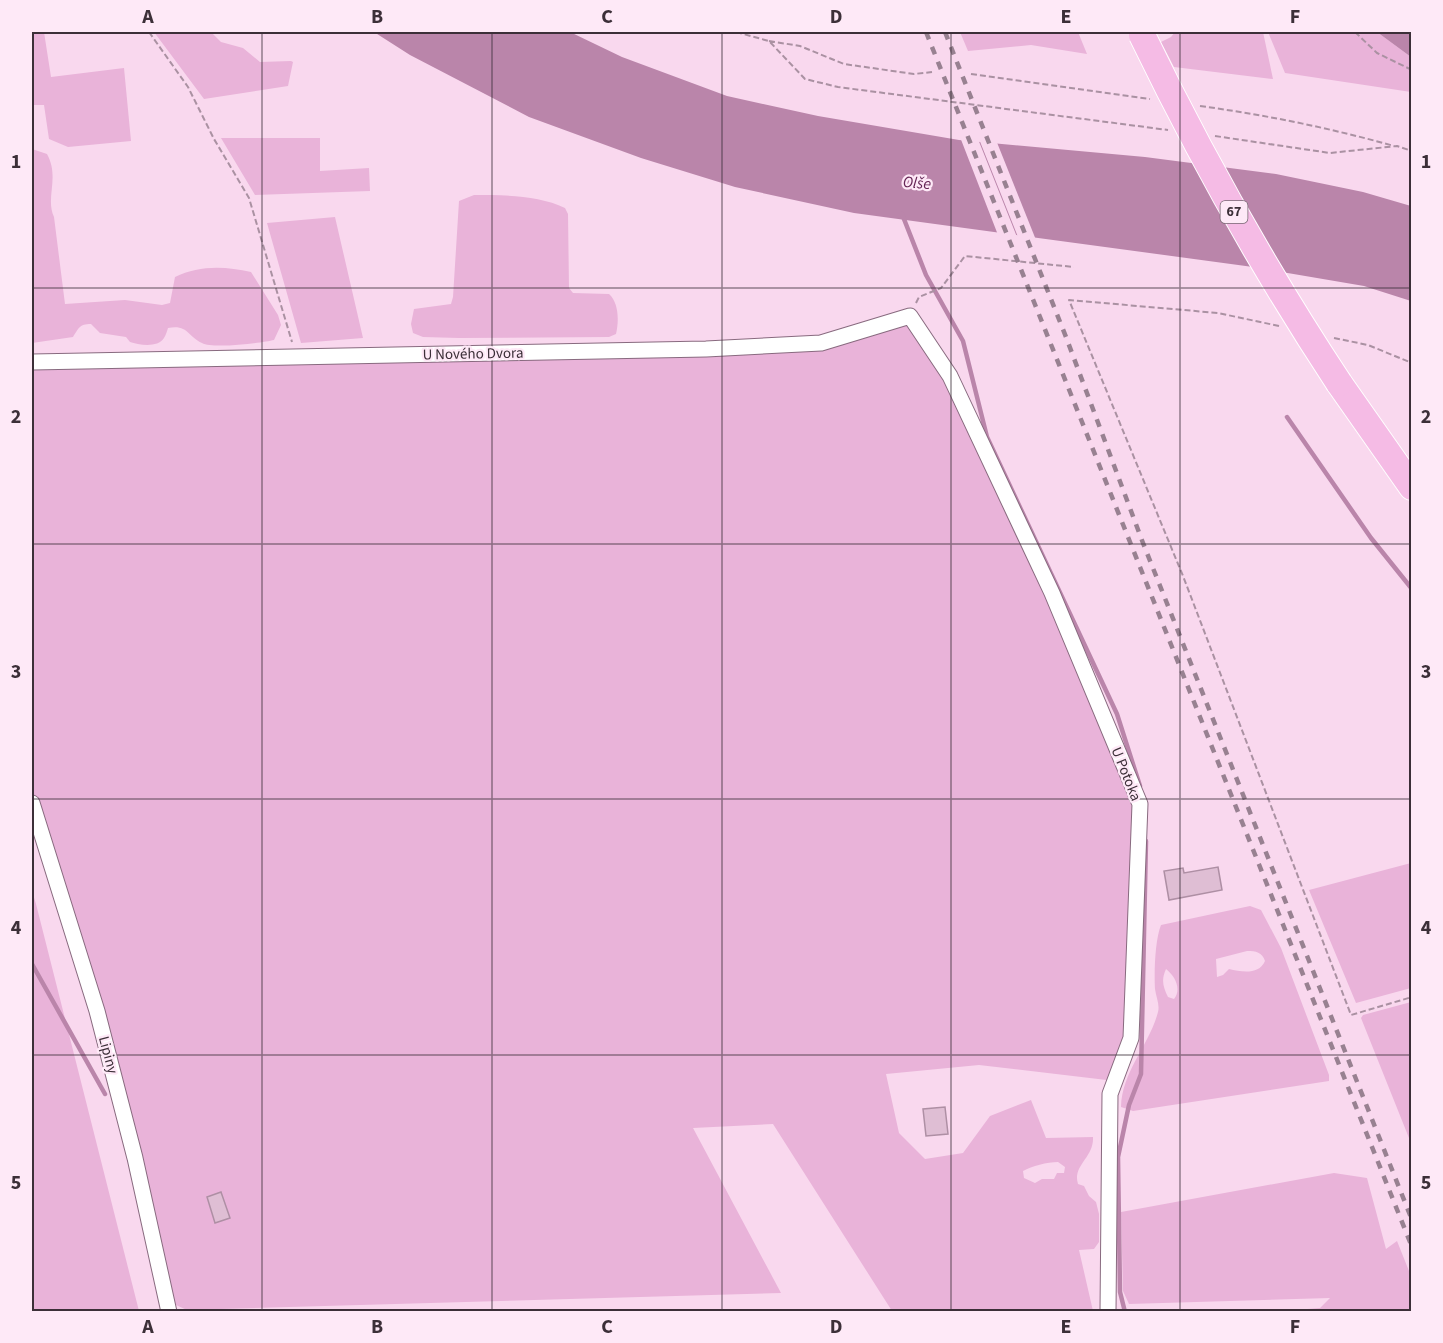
<svg xmlns="http://www.w3.org/2000/svg" width="1443" height="1343" font-family="'Source Sans 3',sans-serif">
	<style>
		.green { fill: #e9b3d9; fill-rule: evenodd }
		.water { fill: #ba85aa }
		.pier { fill: #f9d8ee }
		.lines { fill: none; stroke-linecap: round; stroke-linejoin: round }
		.stream { stroke: #ba85aa; stroke-width: 4.5 }
		.building { fill: #dfbed4; stroke: #ae8fa4; stroke-width: 1.5 }
		.street-casing { stroke: #886a7f; stroke-width: 17 }
		.primary-casing { stroke: #fff; stroke-width: 28 }
		.path { stroke: #aa91a2; stroke-width: 2; stroke-dasharray: 6 3; stroke-linecap: butt }
		.street { stroke: #fff; stroke-width: 15 }
		.primary { stroke: #f5bbe5; stroke-width: 26 }
		.rail { stroke: #988191; stroke-width: 4.5; stroke-dasharray: 8 8; stroke-linecap: butt }
		.primary-bridge-casing { stroke: #fff; stroke-width: 28; stroke-linecap: butt }
		.primary-bridge { stroke: #f5bbe5; stroke-width: 26 }
		.grid { fill: none; stroke: #3c2f38; stroke-width: 1.5; stroke-opacity: 0.55 }
		.labels { text-anchor: middle; dominant-baseline: central; stroke-width: 4.5; stroke-linejoin: round; paint-order: stroke }
		.shield { fill: #fee9f7; stroke: #766771; stroke-width: 1.5 }
		.shield-label { font-size: 14px; font-weight: bold; fill: #3c2f38 }
		.street-label { font-size: 15px; fill: #3c2f38; stroke: #fee9f7 }
		.water-label { font-size: 16px; font-style: italic; fill: #652555; stroke: #fee9f7 }
		.neatline { fill: none; stroke: #3c2f38; stroke-width: 2 }
		.grid-label { font-size: 20px; text-anchor: middle; font-weight: bold; fill: #3c2f38 }
	</style>
	<rect width="100%" height="100%" fill="#f9d8ee"/>
	<!-- green -->
	<path class="green" d="M32,32H44L51,77L124,68L131,141L68,147L49,139L44,105H32Z
		M154,32H211L221,42L243,48L260,62L291,61L293,62L288,86L204,99Z
		M960,32H1078L1087,54L1031,45L968,51Z
		M1175,32H1263L1273,79L1174,67L1161,42L1171,37Z
		M1268,32H1377L1411,57V92L1285,73Z
		M221,138H320V171L369,168L370,191L255,195Z
		M32,149L47,154C60,178 45,197 54,217L65,304L125,300L162,305L170,303L175,277C199,265 225,266 251,272L278,315L281,325L274,340C261,343 213,349 202,343C188,337 188,324 168,328C167,331 166,335 164,338C158,348 139,345 130,342L126,337L100,333L91,324C79,324 79,328 73,337L32,343Z
		M474,195C503,195 539,195 565,208L568,214L569,288L573,293L609,294C619,303 619,321 616,334L609,337L459,338L423,337L413,333L411,324L414,309L451,304L453,297L459,201Z
		M335,217L363,338L301,343L267,223Z
		M910,316L950,376L1140,804L1131,1038L1115,1081L979,1065L886,1074L899,1133L925,1159L963,1153L990,1116L1031,1100L1046,1138L1093,1137C1094,1158 1072,1165 1078,1184L1084,1186L1089,1196L1096,1202L1099,1214V1242L1094,1249L1079,1250L1093,1311H892L773,1124L693,1128L781,1293L187,1310L167,1301L135,1158L32,803V362L821,343ZM1058,1162L1065,1167L1064,1173H1057L1054,1179H1042L1035,1183L1024,1178L1023,1171C1032,1166 1047,1162 1058,1162Z
		M1411,863V988L1356,1003L1309,890Z
		M32,891L36,904L139,1311H32Z
		M1250,906L1261,910L1281,948L1329,1075V1081L1133,1111L1121,1107C1122,1071 1149,1046 1158,1012C1160,1005 1156,997 1155,989C1154,972 1155,940 1161,925ZM1247,951C1256,951 1262,952 1265,961C1259,975 1242,972 1229,969L1223,975L1217,977L1216,959ZM1166,969C1175,976 1182,989 1174,999L1168,997C1163,987 1161,980 1166,969Z
		M1411,1002H1412L1411,1143L1361,1018L1363,1015Z
		M1334,1173L1367,1178L1386,1249L1397,1241L1411,1276V1311H1282L1320,1308L1330,1298L1129,1304L1123,1291L1121,1212Z"/>
	<!-- water -->
	<path class="water" d="M374,32H570L622,57L727,96L818,116L959,140L1145,157L1276,174L1363,192L1411,206V301L1364,286L1253,267L854,213L735,187L641,158L529,117L410,55Z
		M1377,32H1411V57Z"/>
	<!-- pier -->
	<path class="pier" d="M960,137L978,139L1017,237L998,235Z
		M979,139L996,140L1036,240L1018,237Z"/>
	<g class="lines">
		<!-- stream -->
		<path class="stream" d="M902,214L926,275L963,341L987,437L1117,714L1140,786
			M1287,417L1371,538L1412,589
			M32,964L105,1094
			M1125,1312L1120,1292L1118,1157L1129,1105L1141,1074L1146,841"/>
	</g>
	<!-- building -->
	<path class="building" d="M1218,867L1222,890L1169,900L1164,871L1183,868L1184,873Z
		M945,1107L948,1134L926,1136L923,1109Z
		M221,1192L230,1218L215,1223L207,1197Z"/>
	<g class="lines">
		<defs>
			<path id="street" d="M32,362L706,349L821,343L910,316L950,376L1052,593L1140,804L1131,1038L1110,1094L1108,1312
				M32,803L97,1011L135,1158L169,1312"/>
			<path id="primary" d="M1339,383L1412,487"/>
		</defs>
		<!-- street casing -->
		<use href="#street" class="street-casing"/>
		<!-- primary casing -->
		<use href="#primary" class="primary-casing"/>
		<!-- path -->
		<path class="path" d="M149,32L188,87L214,139L249,198L292,342
			M736,32L769,41L805,79L838,87L1168,130
			M1355,32L1377,53L1412,70
			M769,41L800,46L844,64L914,74L932,72
			M971,74L1150,99
			M1200,106C1266,115 1330,128 1394,146
			M1215,136L1330,153L1397,146L1412,151
			M916,303L919,297L941,288L965,256L1074,267
			M1279,326L1218,313L1069,300L1183,576L1351,1015L1412,997
			M1334,338L1368,345L1412,363"/>
		<!-- street -->
		<use href="#street" class="street"/>
		<!-- primary -->
		<use href="#primary" class="primary"/>
		<!-- rail -->
		<path class="rail" d="M926,32L1412,1247
			M945,32L1066,337L1143,543L1412,1220"/>
		<defs>
			<path id="primary-bridge" d="M1142,35C1200,155 1265,271 1339,383"/>
		</defs>
		<!-- primary-bridge casing -->
		<use href="#primary-bridge" class="primary-bridge-casing"/>
		<!-- primary-bridge -->
		<use href="#primary-bridge" class="primary-bridge"/>
	</g>
	<!-- grid -->
	<path class="grid" d="M262,32V1312M492,32V1312M722,32V1312M951,32V1312M1180,32V1312M32,288H1412M32,544H1412M32,799H1412M32,1055H1412"/>
	<g class="labels">
		<!-- shield labels -->
		<rect class="shield" x="1220.5" y="201" width="27" height="22" rx="4.5"/>
		<g class="shield-label">
			<text x="1234" y="212">67</text>
		</g>
		<!-- street labels -->
		<g class="street-label">
			<text transform="translate(473 354) rotate(-1)">U Nového Dvora</text>
			<text transform="translate(1126 774) rotate(68)">U Potoka</text>
			<text transform="translate(108 1055) rotate(75)">Lipiny</text>
		</g>
		<!-- water labels -->
		<g class="water-label">
			<text transform="translate(917 183) rotate(5)">Olše</text>
		</g>
	</g>
	<!-- border -->
	<rect width="1443" height="1343" fill="none" stroke="#fee9f7" stroke-width="66"/>
	<rect x="33" y="33" width="1377" height="1277" class="neatline"/>
	<g class="grid-label">
		<text x="148" y="23">A</text>
		<text x="377" y="23">B</text>
		<text x="607" y="23">C</text>
		<text x="836" y="23">D</text>
		<text x="1066" y="23">E</text>
		<text x="1295" y="23">F</text>
		<text x="16" y="168">1</text>
		<text x="1426" y="168">1</text>
		<text x="16" y="423">2</text>
		<text x="1426" y="423">2</text>
		<text x="16" y="678">3</text>
		<text x="1426" y="678">3</text>
		<text x="16" y="934">4</text>
		<text x="1426" y="934">4</text>
		<text x="16" y="1189">5</text>
		<text x="1426" y="1189">5</text>
		<text x="148" y="1333">A</text>
		<text x="377" y="1333">B</text>
		<text x="607" y="1333">C</text>
		<text x="836" y="1333">D</text>
		<text x="1066" y="1333">E</text>
		<text x="1295" y="1333">F</text>
	</g>
</svg>
